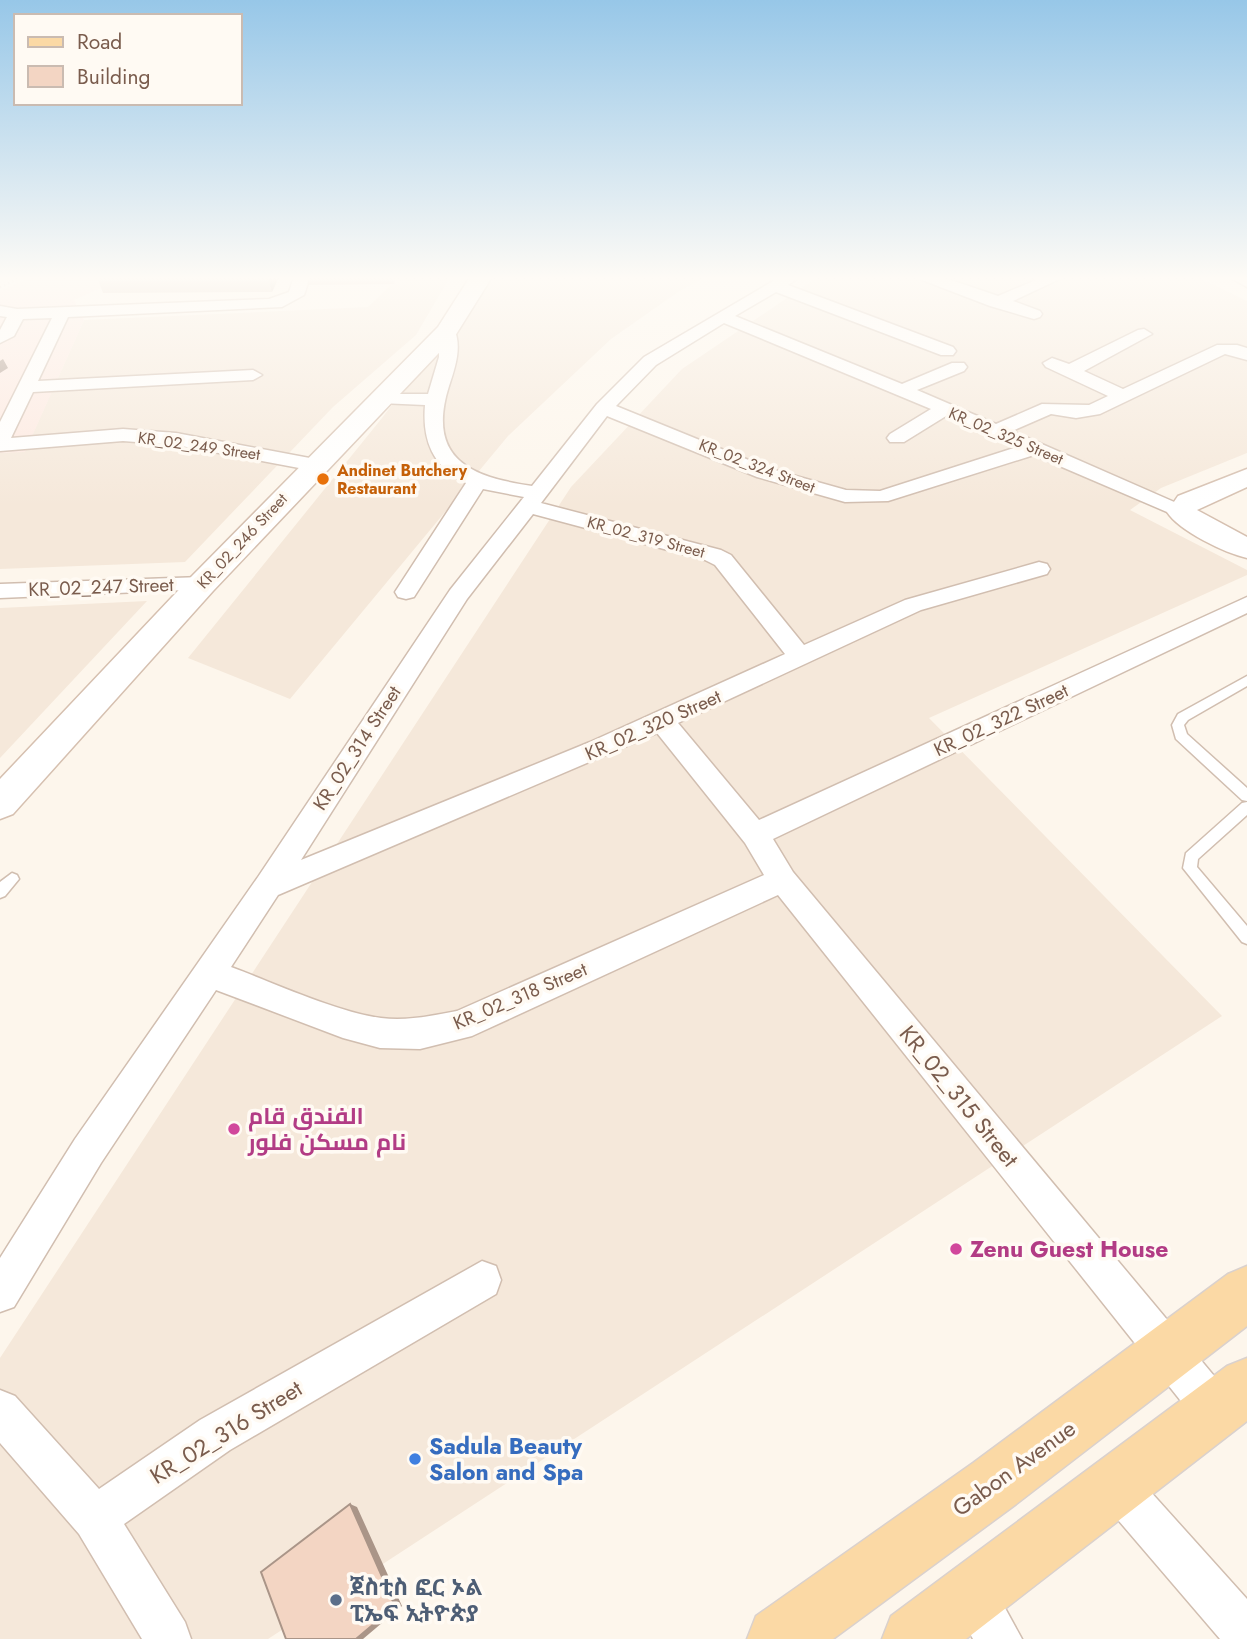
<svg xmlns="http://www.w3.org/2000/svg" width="1247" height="1639" font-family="Jost,Cairo,'Noto Sans Ethiopic',sans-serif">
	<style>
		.residential { fill: #f5e8da }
		.commercial { fill: #fde8e0 }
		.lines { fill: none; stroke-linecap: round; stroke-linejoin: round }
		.lane-casing { stroke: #d1beb0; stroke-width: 3 }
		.street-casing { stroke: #d1beb0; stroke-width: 3 }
		.secondary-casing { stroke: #d6c0b0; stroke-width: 3 }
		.primary-casing { stroke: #dad1cd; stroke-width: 3 }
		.path { stroke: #d9b8a5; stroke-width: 2.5; stroke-dasharray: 1 3.5; stroke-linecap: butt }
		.lane { fill: #fff; fill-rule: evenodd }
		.street { fill: #fff; fill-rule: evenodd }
		.secondary { fill: #fff; fill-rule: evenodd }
		.primary { fill: #fbd9a5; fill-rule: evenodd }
		.wall { fill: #d1b7a8 }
		.shaded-wall { fill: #aa9588 }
		.building { fill: #f3d5c3; stroke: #aa9588; stroke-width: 2 }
		.food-dot { fill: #e8710a; stroke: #fffaf3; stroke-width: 2.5 }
		.hotel-dot { fill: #d1479c; stroke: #fffaf3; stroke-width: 2.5 }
		.shop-dot { fill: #3f7fe0; stroke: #fffaf3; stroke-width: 2.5 }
		.service-dot { fill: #5c6f8a; stroke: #fffaf3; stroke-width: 2.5 }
		.labels { text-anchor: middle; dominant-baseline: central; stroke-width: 7; stroke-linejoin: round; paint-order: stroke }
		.far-street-label { font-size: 16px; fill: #7a5c4d; stroke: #fffaf3 }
		.far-food-label { font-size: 16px; font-weight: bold; fill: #c56008; stroke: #fffaf3; text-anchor: start }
		.street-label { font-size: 19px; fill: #7a5c4d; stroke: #fffaf3 }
		.near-street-label { font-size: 23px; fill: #7a5c4d; stroke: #fffaf3 }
		.near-hotel-label { font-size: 23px; font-weight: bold; fill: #b23c85; stroke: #fffaf3; text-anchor: start }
		.near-shop-label { font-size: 23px; font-weight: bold; fill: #366cbe; stroke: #fffaf3; text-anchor: start }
		.near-service-label { font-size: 23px; font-weight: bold; fill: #4e5e75; stroke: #fffaf3; text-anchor: start }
	</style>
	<rect width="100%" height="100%" fill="#fdf6ec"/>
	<!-- residential -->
	<path class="residential" d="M399,277H450L416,335L333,407L185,562L0,569V453L25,451L84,320L368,307Z
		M489,277H705L678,292L611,339L508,436L290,699L188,658L382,418Z
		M818,277H1198L1247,301V453L1161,488L1130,510L1247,570V575L929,718L1222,1016L268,1639H0V1358L571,487L682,369Z
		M147,601L0,758V608Z"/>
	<!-- commercial -->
	<path class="commercial" d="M31,277H126L74,300L84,320L25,452L0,453V291Z"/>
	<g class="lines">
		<defs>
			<path id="lane" d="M1247,676V686L1188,720L1184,725L1187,734L1247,788V801L1242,800L1176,739L1172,725L1178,714Z
				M1247,802V815L1198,859L1197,867L1247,926V944L1242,942L1183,868L1186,853L1242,803Z
				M12,873L17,875L19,879L5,896L0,898V882Z"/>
			<path id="street" d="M294,277H310L304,295L282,307L68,317L38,381L253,370L262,375L253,380L33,392L11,438L123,429L176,433L315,459L322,461L325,465L322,469L315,471L176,445L123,441L0,451V422L52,318L23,319L14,336L0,343V330L7,317L0,316V306L17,309L269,299L289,292Z
				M780,277H800L788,285L953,347L956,351L953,355H941L776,292L735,316L902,384L952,363H964L967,367L964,371L917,390L996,424L1042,404L1089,405L1108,396L1046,367L1043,363L1052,358L1069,364L1138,330L1144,329L1152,334L1084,371L1123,389L1217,345H1237L1247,348V360L1225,354L1100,414L1076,418L1051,414L1012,431L1188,508L1191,512L1188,516L1181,518L1034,455L888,501L845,502L757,477L607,416L541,503L721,550L731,555L804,645L905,600L1039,562L1047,564L1050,569L1047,574L921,610L678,723L759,820L1247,597V613L773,839L793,872L1230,1395L1236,1410L1230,1425L1215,1431L1200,1425L778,895L472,1036L420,1049L380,1048L343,1038L216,990L101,1163L14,1307L0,1312V1258L75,1139L258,877L450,590L524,497L483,489L414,597L406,599L398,597L395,592L466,483C433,467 422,441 425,405L380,403L371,398L374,394H428L439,357V331L447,326L453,327C463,345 455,368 449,386C426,459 471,477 532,486L597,404L644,357ZM724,323L931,409L890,434L887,438L890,442H904L946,416L1017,447L880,491L846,490L771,469L616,406L656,365ZM533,514L705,560L715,565L785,654L590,742L301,860L467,599ZM657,733L745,843L764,875L457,1011C431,1016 407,1021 381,1018C337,1012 274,983 231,967L278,895Z
				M919,277H942L998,296L1043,277H1064L1013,301L1040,311L1042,314L1040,317L1034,319L990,306L922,280Z
				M1229,277H1247V287Z
				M202,577L210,579L213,584L210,589L0,598V584Z
				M482,1261L496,1266L501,1280L496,1294L230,1450L124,1524L185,1622L191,1639H142L79,1534L0,1443V1390L15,1396L99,1489L200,1420Z
				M1116,1463L1131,1470L1247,1599V1639H1220L1101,1500L1094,1485L1101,1470Z
				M972,1570L988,1577L1022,1639H973L949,1593L956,1577Z"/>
			<path id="secondary" d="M470,277H492L455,336L213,591L13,814L0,819V779L191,577L438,327Z
				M1247,469V487L1197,510L1247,537V558C1225,553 1179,531 1167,512L1178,496Z"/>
			<path id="primary" d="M1247,1266V1326L1015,1505L833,1639H747L756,1616L973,1463L1228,1274Z
				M1247,1358V1421L966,1639H882L891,1616L1227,1366Z"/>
		</defs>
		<!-- lane casing -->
		<use href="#lane" class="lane-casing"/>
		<!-- street casing -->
		<use href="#street" class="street-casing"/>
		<!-- secondary casing -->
		<use href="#secondary" class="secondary-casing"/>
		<!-- primary casing -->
		<use href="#primary" class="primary-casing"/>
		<!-- path -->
		<path class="path" d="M0,287L23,277"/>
		<!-- lane -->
		<use href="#lane" class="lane"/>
		<!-- street -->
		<use href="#street" class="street"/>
		<!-- secondary -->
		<use href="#secondary" class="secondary"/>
		<!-- primary -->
		<use href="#primary" class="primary"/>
	</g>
	<!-- wall -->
	<path class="wall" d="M97,277H279L272,292L103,293Z
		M307,277H396L394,284L308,285Z"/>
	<!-- shaded-wall -->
	<path class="shaded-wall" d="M268,277H279L272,292Z
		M3,359L8,368L0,373V361Z
		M350,1504L357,1507L402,1606L363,1639H356Z"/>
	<!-- building -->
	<path class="building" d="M350,1504L395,1606L356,1639H286L261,1572Z"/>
	<!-- sky -->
	<linearGradient id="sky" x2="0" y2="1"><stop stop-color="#97c7e8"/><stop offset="0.55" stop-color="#fefbf6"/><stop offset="1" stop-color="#fefbf6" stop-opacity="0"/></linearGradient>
	<rect width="1247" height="506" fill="url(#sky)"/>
	<!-- markers -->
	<circle class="food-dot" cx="323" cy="479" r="7"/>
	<g class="hotel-dot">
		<circle cx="234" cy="1129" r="7"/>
		<circle cx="956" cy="1249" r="7"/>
	</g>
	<circle class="shop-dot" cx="415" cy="1459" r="7"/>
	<circle class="service-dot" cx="336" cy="1600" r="7"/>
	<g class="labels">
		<!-- far-street labels -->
		<g class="far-street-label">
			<text transform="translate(1006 436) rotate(23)">KR_02_325 Street</text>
			<text transform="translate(199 446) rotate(8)">KR_02_249 Street</text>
			<text transform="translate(757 466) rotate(21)">KR_02_324 Street</text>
			<text transform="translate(646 537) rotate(15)">KR_02_319 Street</text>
			<text transform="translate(242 541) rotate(-47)">KR_02_246 Street</text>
		</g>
		<!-- far-food labels -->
		<g class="far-food-label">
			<text x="337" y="470">Andinet Butchery<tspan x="337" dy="18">Restaurant</tspan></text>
		</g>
		<!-- street labels -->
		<g class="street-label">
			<text transform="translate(101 587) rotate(-2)">KR_02_247 Street</text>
			<text transform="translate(1001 720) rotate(-25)">KR_02_322 Street</text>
			<text transform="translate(653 725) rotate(-24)">KR_02_320 Street</text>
			<text transform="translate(357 748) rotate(-57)">KR_02_314 Street</text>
			<text transform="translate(520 996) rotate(-23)">KR_02_318 Street</text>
		</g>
		<!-- near-street labels -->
		<g class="near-street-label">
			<text transform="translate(959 1096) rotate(51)">KR_02_315 Street</text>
			<text transform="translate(226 1432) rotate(-32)">KR_02_316 Street</text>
			<text transform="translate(1014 1468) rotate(-36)">Gabon Avenue</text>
		</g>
		<!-- near-hotel labels -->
		<g class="near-hotel-label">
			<text x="248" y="1116">الفندق قام<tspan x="248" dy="26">نام مسكن فلور</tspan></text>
			<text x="970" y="1249">Zenu Guest House</text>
		</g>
		<!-- near-shop labels -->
		<g class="near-shop-label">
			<text x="429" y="1446">Sadula Beauty<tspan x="429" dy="26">Salon and Spa</tspan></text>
		</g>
		<!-- near-service labels -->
		<g class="near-service-label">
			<text x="350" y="1587">ጀስቲስ ፎር ኦል<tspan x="350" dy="26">ፒኤፍ ኢትዮጵያ</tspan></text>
		</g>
	</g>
	<!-- legend -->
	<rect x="14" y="14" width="228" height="91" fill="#fffaf3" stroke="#cabbb1" stroke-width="2"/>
	<rect x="28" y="37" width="35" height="10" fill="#fbd9a5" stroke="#cabbb1" stroke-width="2"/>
	<text x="77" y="49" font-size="21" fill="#7a5c4d">Road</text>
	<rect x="28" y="66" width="35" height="21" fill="#f3d5c3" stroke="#cabbb1" stroke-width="2"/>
	<text x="77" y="84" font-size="21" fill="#7a5c4d">Building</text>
</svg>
